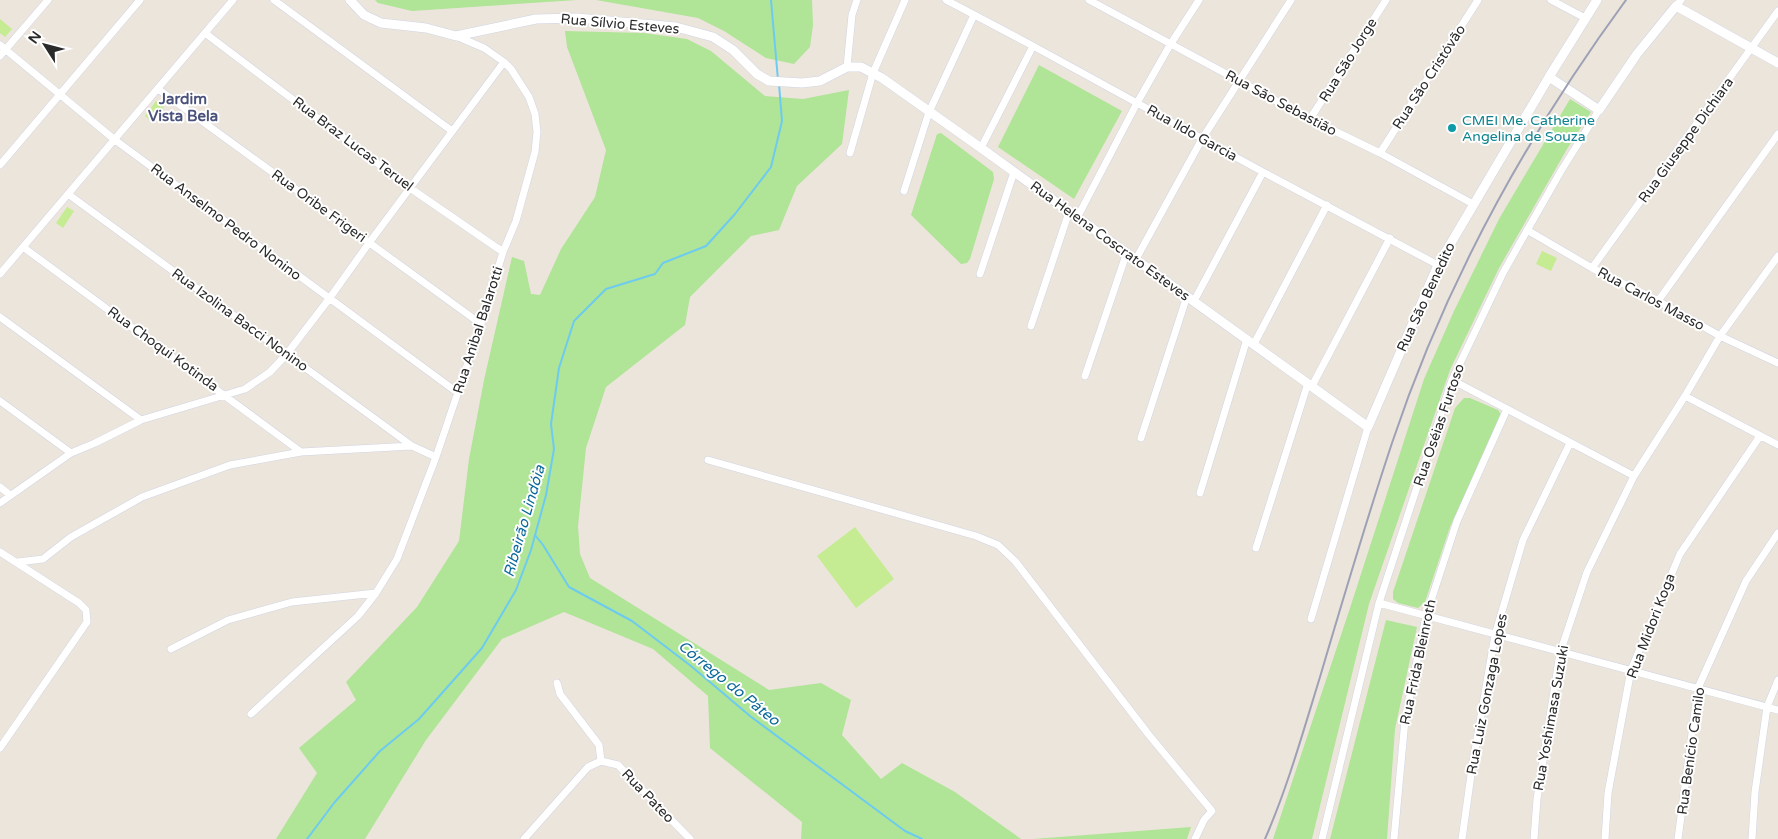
<svg xmlns="http://www.w3.org/2000/svg" width="1778" height="839" font-family="'Varela Round',sans-serif">
	<style>
		.green { fill: #b0e497 }
		.pitch { fill: #c5eb93 }
		.lines { fill: none; stroke-linecap: round; stroke-linejoin: round }
		.stream { stroke: #6dcbf0; stroke-width: 2 }
		.minor-casing { stroke: #d1d4e3; stroke-width: 8 }
		.tertiary-casing { stroke: #d1d4e3; stroke-width: 10 }
		.minor { stroke: #fff; stroke-width: 7 }
		.tertiary { stroke: #fff; stroke-width: 9 }
		.rail { stroke: #9ea1b5; stroke-width: 2 }
		.culture-dot { fill: #0f9aa8; stroke: #fff; stroke-width: 2 }
		.labels { text-anchor: middle; dominant-baseline: central; stroke-width: 4; stroke-linejoin: round; paint-order: stroke }
		.street-label { font-size: 14px; fill: #2a2a2a; stroke: #fff }
		.culture-label { font-size: 14px; fill: #0d838f; stroke: #fff; text-anchor: start }
		.neighbourhood-label { font-size: 15px; font-weight: bold; fill: #4a527b; stroke: #fff }
		.water-label { font-size: 15px; font-style: italic; fill: #0c699c; stroke: #fff }
	</style>
	<rect width="100%" height="100%" fill="#ece5dc"/>
	<!-- green -->
	<path class="green" d="M375,0H577L412,11L378,3Z
		M596,0H812L813,25L810,47L794,64L766,58L724,31L698,18Z
		M565,31L644,33L687,39L711,51L765,96L803,99L849,90L842,144L797,186L779,230L751,236L690,297L685,325L606,387L586,448L578,526L580,554L590,578L769,690L821,683L851,700L842,735L881,779L902,763L955,792L1021,839H801L802,822L710,748L708,696L653,649L564,612L502,639L426,740L365,839H276L317,773L299,748L356,700L346,682L417,607L459,541L469,459L484,380L512,257L524,261L531,294L540,295L561,249L595,197L606,150L567,47Z
		M1039,65L1122,111L1074,199L998,147Z
		M1570,99L1591,112L1567,149L1499,268L1450,370L1369,604L1312,839H1273L1350,608L1424,379L1454,311L1499,219Z
		M941,133L993,172L994,179L970,259L967,263L961,264L911,215L937,134Z
		M1464,398H1470L1498,410L1501,414L1499,421L1450,527L1425,602L1418,608L1398,603L1393,599V592L1455,408Z
		M1386,620L1417,627L1395,729L1387,839H1330Z
		M1191,827L1187,839H1033Z"/>
	<!-- pitch -->
	<path class="pitch" d="M0,19L12,29L5,37L0,33Z
		M156,101L164,107L152,122L145,116Z
		M67,207L74,211L63,228L56,223Z
		M1542,251L1557,258L1551,271L1536,264Z
		M855,527L894,579L856,608L817,556Z"/>
	<g class="lines">
		<!-- stream -->
		<path class="stream" d="M771,0L778,80
			M535,535L543,545L569,587L632,621L691,666L750,716L905,831L922,839
			M307,839L334,803L380,751L419,719L482,648L516,590L531,550L546,495L554,449L551,424L559,368L574,321L606,289L655,274L663,263L706,246L735,214L771,167L782,121L779,84"/>
		<defs>
			<path id="minor" d="M274,0L452,131
				M946,0L1033,46L1263,172L1438,265
				M1089,0L1310,119L1380,153L1473,204
				M1551,0L1585,18
				M1676,6L1681,0
				M205,33L410,188L503,252
				M0,45L115,140L458,393
				M0,56L48,0
				M847,67L852,15L857,0
				M158,89L481,324
				M1310,119L1386,0
				M981,148L1033,46
				M850,153L873,73L905,0
				M1380,153L1478,0
				M0,165L140,0
				M904,191L929,112L974,15
				M68,194L412,446
				M1077,218L1137,103L1170,45L1199,0
				M1527,230L1592,268L1658,301L1720,336L1778,363
				M23,247L301,452
				M1136,259L1202,139L1291,0
				M1592,268L1778,11
				M0,274L233,0
				M980,274L1014,172
				M1194,301L1263,172
				M1658,301L1778,134
				M0,317L141,420
				M1031,326L1069,212
				M1254,344L1327,205
				M1085,376L1127,252
				M1452,380L1634,476
				M1312,386L1390,238
				M1685,396L1778,445
				M0,401L71,453
				M1141,438L1187,296
				M708,460L976,536L998,545L1015,561L1149,735L1212,811L1204,820L1195,839
				M0,487L10,495
				M1200,493L1247,339
				M0,503L71,453L95,443L141,420L245,389L270,372L286,355L329,299L369,243L504,62
				M1256,548L1308,383
				M0,552L79,603L86,610L87,622L0,748
				M18,562L43,559L71,537L142,497L230,465L301,452L412,446L436,457
				M1379,603L1778,710
				M1311,619L1368,427
				M171,649L228,620L292,602L376,593
				M557,683L560,694L599,745L601,761
				M251,714L358,616L376,593L397,559L436,457L481,324L503,252L516,221L535,152L537,132L535,114L529,97L511,69L504,62L484,48L456,36
				M601,761L618,765L690,839
				M524,839L588,767L601,761
				M1322,839L1379,603L1452,380L1503,273L1521,241L1561,171L1599,110
				M1394,839L1405,720L1426,616L1457,521L1507,409
				M1462,839L1472,768L1495,635L1523,540L1570,443
				M1534,839L1537,799L1560,653L1587,572L1634,476L1685,396L1720,336L1778,256
				M1605,839L1608,793L1631,670L1680,554L1760,436
				M1678,839L1698,688L1746,581L1778,533
				M1752,839L1755,792L1767,707L1778,680"/>
			<path id="tertiary" d="M350,0L364,15L381,23L426,28L456,36L536,19L577,18L676,27L713,37L733,50L757,74L769,81L802,83L820,81L847,67H861L882,78L981,148L1368,427L1438,265L1549,77L1597,0
				M1549,77L1599,110L1637,54L1676,6L1778,63"/>
		</defs>
		<!-- minor casing -->
		<use href="#minor" class="minor-casing"/>
		<!-- tertiary casing -->
		<use href="#tertiary" class="tertiary-casing"/>
		<!-- minor -->
		<use href="#minor" class="minor"/>
		<!-- tertiary -->
		<use href="#tertiary" class="tertiary"/>
		<!-- rail -->
		<path class="rail" d="M1265,839C1288,786 1303,732 1320,677C1343,599 1366,521 1392,443C1445,284 1527,135 1626,0"/>
	</g>
	<!-- markers -->
	<circle class="culture-dot" cx="1452" cy="128" r="5"/>
	<g class="labels">
		<!-- street labels -->
		<g class="street-label">
			<text transform="translate(620 24) rotate(5)">Rua Sílvio Esteves</text>
			<text transform="translate(1348 60) rotate(-58)">Rua São Jorge</text>
			<text transform="translate(1429 77) rotate(-57)">Rua São Cristóvão</text>
			<text transform="translate(1281 103) rotate(28)">Rua São Sebastião</text>
			<text transform="translate(1192 133) rotate(29)">Rua Ildo Garcia</text>
			<text transform="translate(1686 140) rotate(-54)">Rua Giuseppe Dichiara</text>
			<text transform="translate(353 144) rotate(37)">Rua Braz Lucas Teruel</text>
			<text transform="translate(319 206) rotate(36)">Rua Oribe Frigeri</text>
			<text transform="translate(226 222) rotate(37)">Rua Anselmo Pedro Nonino</text>
			<text transform="translate(1110 241) rotate(36)">Rua Helena Coscrato Esteves</text>
			<text transform="translate(1426 297) rotate(-65)">Rua São Benedito</text>
			<text transform="translate(1651 299) rotate(28)">Rua Carlos Masso</text>
			<text transform="translate(240 320) rotate(36)">Rua Izolina Bacci Nonino</text>
			<text transform="translate(478 330) rotate(-72)">Rua Anibal Balarotti</text>
			<text transform="translate(163 349) rotate(36)">Rua Choqui Kotinda</text>
			<text transform="translate(1439 425) rotate(-71)">Rua Oséias Furtoso</text>
			<text transform="translate(1651 626) rotate(-69)">Rua Midori Koga</text>
			<text transform="translate(1418 662) rotate(-78)">Rua Frida Bleinroth</text>
			<text transform="translate(1487 694) rotate(-79)">Rua Luiz Gonzaga Lopes</text>
			<text transform="translate(1551 718) rotate(-80)">Rua Yoshimasa Suzuki</text>
			<text transform="translate(1691 751) rotate(-82)">Rua Benício Camilo</text>
			<text transform="translate(648 796) rotate(46)">Rua Pateo</text>
		</g>
		<!-- culture labels -->
		<g class="culture-label">
			<text x="1462" y="120">CMEI Me. Catherine<tspan x="1462" dy="16">Angelina de Souza</tspan></text>
		</g>
		<!-- neighbourhood labels -->
		<g class="neighbourhood-label">
			<text x="183" y="99">Jardim<tspan x="183" dy="17">Vista Bela</tspan></text>
		</g>
		<!-- water labels -->
		<g class="water-label">
			<text transform="translate(524 521) rotate(-74)">Ribeirão Lindóia</text>
			<text transform="translate(729 683) rotate(39)">Córrego do Páteo</text>
		</g>
	</g>
	<!-- north arrow -->
	<g transform="translate(45 45) rotate(306)" stroke="#ffffff" stroke-width="4" paint-order="stroke">
	<path d="M0-4L9 19L0 12L-9 19Z" fill="#2a2a2a"/>
	<text y="-8" font-size="14" font-weight="bold" text-anchor="middle" fill="#2a2a2a">N</text>
	</g>
</svg>
